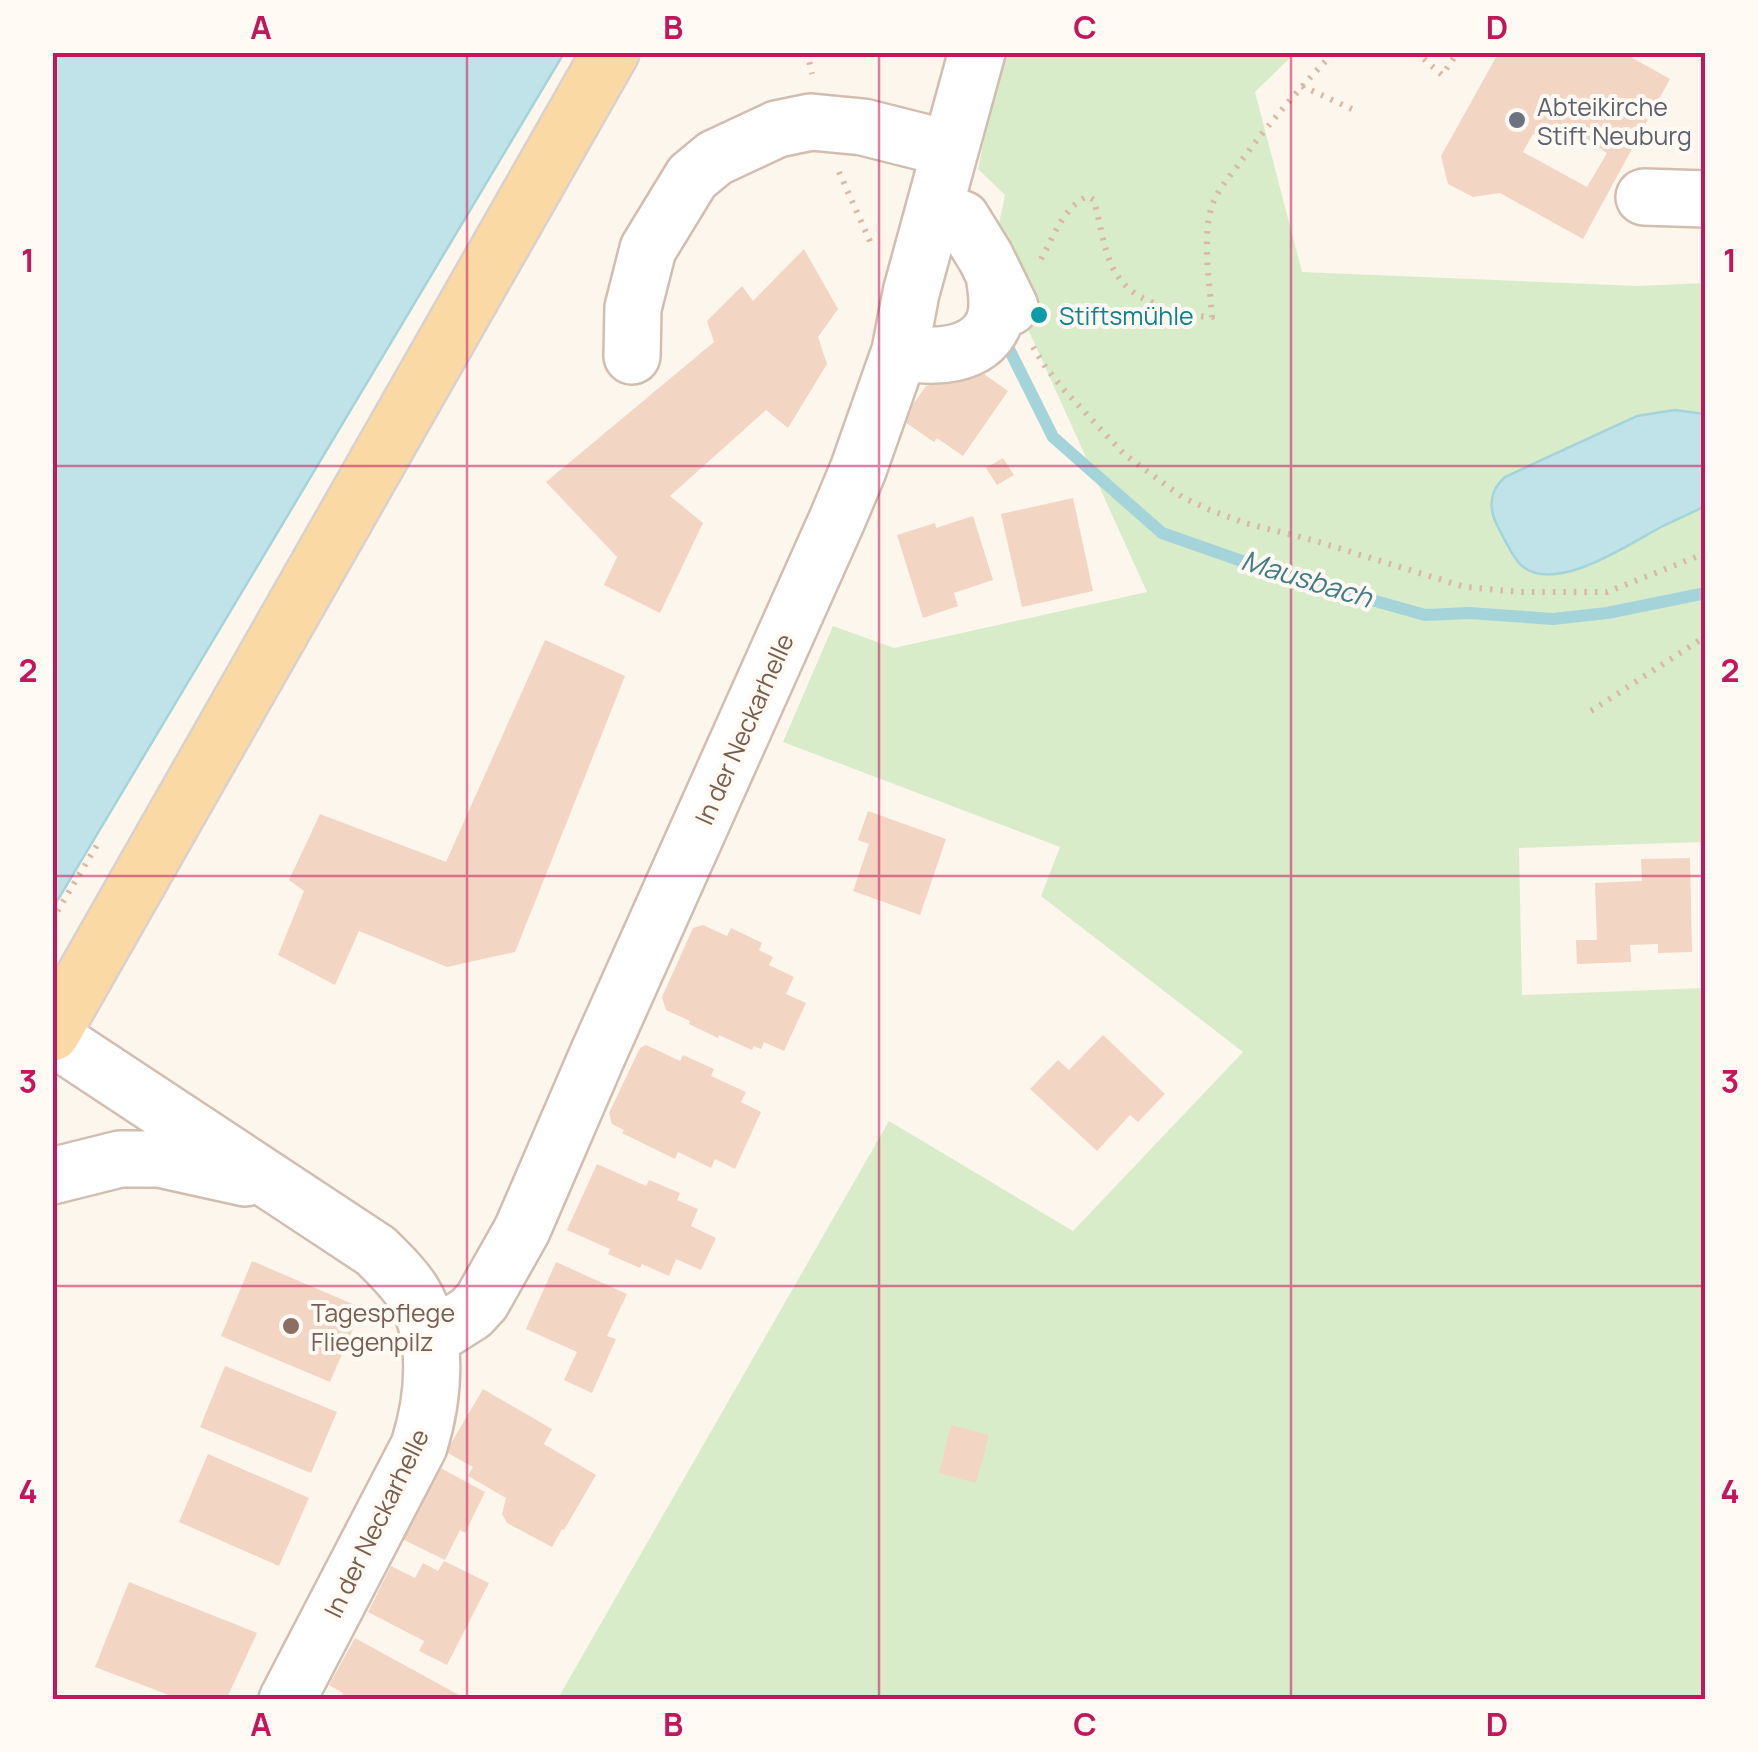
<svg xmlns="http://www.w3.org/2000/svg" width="1758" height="1752" font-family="Manrope,sans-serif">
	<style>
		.green { fill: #d8ecc9 }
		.water { fill: #bfe3e8; stroke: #a5d3da; stroke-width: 2.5 }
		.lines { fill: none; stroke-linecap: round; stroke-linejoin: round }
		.stream { stroke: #a5d3da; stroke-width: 12 }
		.building { fill: #f3d5c3; fill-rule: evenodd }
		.minor-casing { stroke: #d1beb0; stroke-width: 60 }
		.major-casing { stroke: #dad1cd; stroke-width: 60 }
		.path { stroke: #d9b8a5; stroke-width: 6; stroke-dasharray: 2.5 8; stroke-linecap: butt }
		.minor { stroke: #fff; stroke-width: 55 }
		.major { stroke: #fbd9a5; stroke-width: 55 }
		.grid { fill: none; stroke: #c2185b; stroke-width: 2.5; stroke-opacity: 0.55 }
		.worship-dot { fill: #6b7280; stroke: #fffaf3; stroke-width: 4 }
		.culture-dot { fill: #0f9aa8; stroke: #fffaf3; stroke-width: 4 }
		.education-dot { fill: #8d6e63; stroke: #fffaf3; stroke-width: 4 }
		.labels { text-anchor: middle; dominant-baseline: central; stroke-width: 8; stroke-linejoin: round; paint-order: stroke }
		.worship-label { font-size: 25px; fill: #5b616d; stroke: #fffaf3; text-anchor: start }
		.culture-label { font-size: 25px; fill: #0d838f; stroke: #fffaf3; text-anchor: start }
		.street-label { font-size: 25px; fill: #7a5c4d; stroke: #fffaf3 }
		.education-label { font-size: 25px; fill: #785e54; stroke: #fffaf3; text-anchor: start }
		.water-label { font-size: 28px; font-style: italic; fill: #437c86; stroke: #fffaf3 }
		.neatline { fill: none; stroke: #c2185b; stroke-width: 4 }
		.grid-label { font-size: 32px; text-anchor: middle; font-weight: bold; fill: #c2185b }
	</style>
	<rect width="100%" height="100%" fill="#fdf6ec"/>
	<!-- green -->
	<path class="green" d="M1002,53H1295L1255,92L1302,272L1638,286L1705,283V842L1519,848L1522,995L1705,988V1699L557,1700L889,1121L1073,1231L1243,1052L1041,896L1060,847L783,742L833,626L894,648L1147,592L993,252L1005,195L978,169Z"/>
	<!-- water -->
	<path class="water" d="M53,52L564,53L53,908L52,53Z
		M1675,410L1705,414V506C1692,513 1677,519 1663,526C1632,542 1555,596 1521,565C1511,555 1504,538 1497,525C1488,507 1490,490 1505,477L1637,416Z"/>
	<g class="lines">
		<!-- stream -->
		<path class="stream" d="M1004,339L1053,437L1162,533L1276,573L1425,615L1469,613L1553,619L1607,613L1706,593"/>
	</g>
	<!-- building -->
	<path class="building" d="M1499,52H1631L1629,56L1670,79L1583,239L1500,193L1473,197L1448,184L1441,156ZM1566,132L1572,136L1574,132L1607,153L1587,187L1523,152L1533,134L1537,136L1535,140L1539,142L1541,138L1547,142L1548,148L1552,147V142L1559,139L1562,144L1567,142L1563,137Z
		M804,249L838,309L818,337L827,364L788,428L766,410L670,496L703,523L660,613L604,585L617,557L546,482L714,342L707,321L742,286L753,301Z
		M1037,302L1052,317L1042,328L1026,313Z
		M984,374L1008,391L963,456L937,438L934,442L902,420L926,386Z
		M1003,458L1014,475L997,485L986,468Z
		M1073,498L1093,591L1022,607L1001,514Z
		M973,516L993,580L954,593L958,606L923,618L897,535L935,523L936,528Z
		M545,640L625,676L515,952L447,967L359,931L335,985L278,955L304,891L289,880L320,814L446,862Z
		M868,811L946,839L920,915L853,891L869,844L858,840Z
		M1690,858L1692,952L1658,953V944L1630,945L1631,962L1577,964L1576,940H1597L1595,883L1642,881L1641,859Z
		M703,925L727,936L731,928L762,943L759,950L773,957L769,965L794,977L786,994L806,1003L784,1051L764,1042L761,1049L754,1046L752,1050L719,1035L718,1038L689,1024L690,1021L666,1010L662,997L693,928Z
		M1103,1035L1165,1094L1138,1122L1130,1115L1097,1151L1030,1089L1058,1060L1069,1070Z
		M646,1045L680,1061L683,1055L714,1069L711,1076L746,1092L741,1102L761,1112L735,1169L715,1159L711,1168L678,1152L675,1159L622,1133L624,1130L612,1124L609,1113L640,1048Z
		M597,1164L646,1186L649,1180L680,1193L677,1200L698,1209L691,1226L716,1238L701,1270L676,1259L669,1276L642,1264L640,1268L608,1254L610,1249L567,1230Z
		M252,1261L362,1308L330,1382L221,1336Z
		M556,1262L627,1294L607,1336L616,1339L592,1393L564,1380L577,1352L526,1329Z
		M225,1366L337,1412L311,1473L200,1427Z
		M483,1389L552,1429L544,1444L596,1475L564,1530L562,1529L552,1547L507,1523L502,1514L506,1498L468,1476L473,1467L446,1452Z
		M951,1425L989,1435L976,1483L939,1473Z
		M208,1454L309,1498L279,1566L179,1522Z
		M433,1464L485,1492L465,1533L460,1530L445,1560L396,1536Z
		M444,1561L489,1583L447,1665L419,1651L424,1641L368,1612L391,1566L415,1578L423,1563L438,1571Z
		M129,1582L257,1633L226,1700H182L95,1667Z
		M355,1638L468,1700H340L343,1693L329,1685Z"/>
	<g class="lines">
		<defs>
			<path id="minor" d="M1644,197L1706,199
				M935,209L962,219L986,258L1010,307
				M900,351C931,359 980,358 994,322C1000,306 996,290 994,274
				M632,356L633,308L648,249L692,177L715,158L777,129L811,122L863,127L950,149
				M52,1037L376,1251C389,1264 403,1277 413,1293C440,1337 434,1398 419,1446L287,1700
				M52,1176L120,1159H159L245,1178
				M430,1339L471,1313L482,1301L522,1230L598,1054L837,520L858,470L900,351L911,293L977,52"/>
			<path id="major" d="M52,1033L611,52"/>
		</defs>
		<!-- minor casing -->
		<use href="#minor" class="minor-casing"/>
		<!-- major casing -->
		<use href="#major" class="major-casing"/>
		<!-- path -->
		<path class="path" d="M807,52L812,74
			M1416,52L1442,75L1458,52
			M1302,86L1354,110
			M839,172L873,248
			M1041,259C1053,238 1064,206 1088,196L1094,200C1107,249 1105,287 1159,305C1177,311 1194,317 1212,317C1210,283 1202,243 1211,209C1215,193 1229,177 1239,164C1268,124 1300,88 1334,52
			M1033,347L1046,368L1065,391L1124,454L1182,497L1210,510L1245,523L1312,540L1465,587L1521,592H1607L1706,553
			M1591,711L1706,636
			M52,920L97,845"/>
		<!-- minor -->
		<use href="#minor" class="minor"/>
		<!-- major -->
		<use href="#major" class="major"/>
	</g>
	<!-- grid -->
	<path class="grid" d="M467,52V1700M879,52V1700M1291,52V1700M52,466H1706M52,876H1706M52,1286H1706"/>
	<!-- markers -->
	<circle class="worship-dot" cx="1517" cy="120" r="10"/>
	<circle class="culture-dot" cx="1039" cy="315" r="10"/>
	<circle class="education-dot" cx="291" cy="1326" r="10"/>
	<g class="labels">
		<!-- worship labels -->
		<g class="worship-label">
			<text x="1537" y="106">Abteikirche<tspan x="1537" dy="29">Stift Neuburg</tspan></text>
		</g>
		<!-- culture labels -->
		<g class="culture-label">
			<text x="1059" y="315">Stiftsmühle</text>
		</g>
		<!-- street labels -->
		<g class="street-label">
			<text transform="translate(744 729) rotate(-66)">In der Neckarhelle</text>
			<text transform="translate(376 1523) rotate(-64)">In der Neckarhelle</text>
		</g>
		<!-- education labels -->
		<g class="education-label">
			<text x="311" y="1312">Tagespflege<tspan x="311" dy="29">Fliegenpilz</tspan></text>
		</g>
		<!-- water labels -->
		<g class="water-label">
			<text transform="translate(1307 578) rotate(17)">Mausbach</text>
		</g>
	</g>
	<!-- border -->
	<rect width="1758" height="1752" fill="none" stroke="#fffaf3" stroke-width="110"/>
	<rect x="55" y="55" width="1648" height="1642" class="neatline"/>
	<g class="grid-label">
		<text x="261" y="39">A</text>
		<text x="673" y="39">B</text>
		<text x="1085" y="39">C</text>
		<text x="1497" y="39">D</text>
		<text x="28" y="272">1</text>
		<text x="1730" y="272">1</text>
		<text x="28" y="682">2</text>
		<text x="1730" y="682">2</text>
		<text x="28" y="1093">3</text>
		<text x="1730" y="1093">3</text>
		<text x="28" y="1503">4</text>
		<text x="1730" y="1503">4</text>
		<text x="261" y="1736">A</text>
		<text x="673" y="1736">B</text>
		<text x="1085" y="1736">C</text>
		<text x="1497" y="1736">D</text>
	</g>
</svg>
